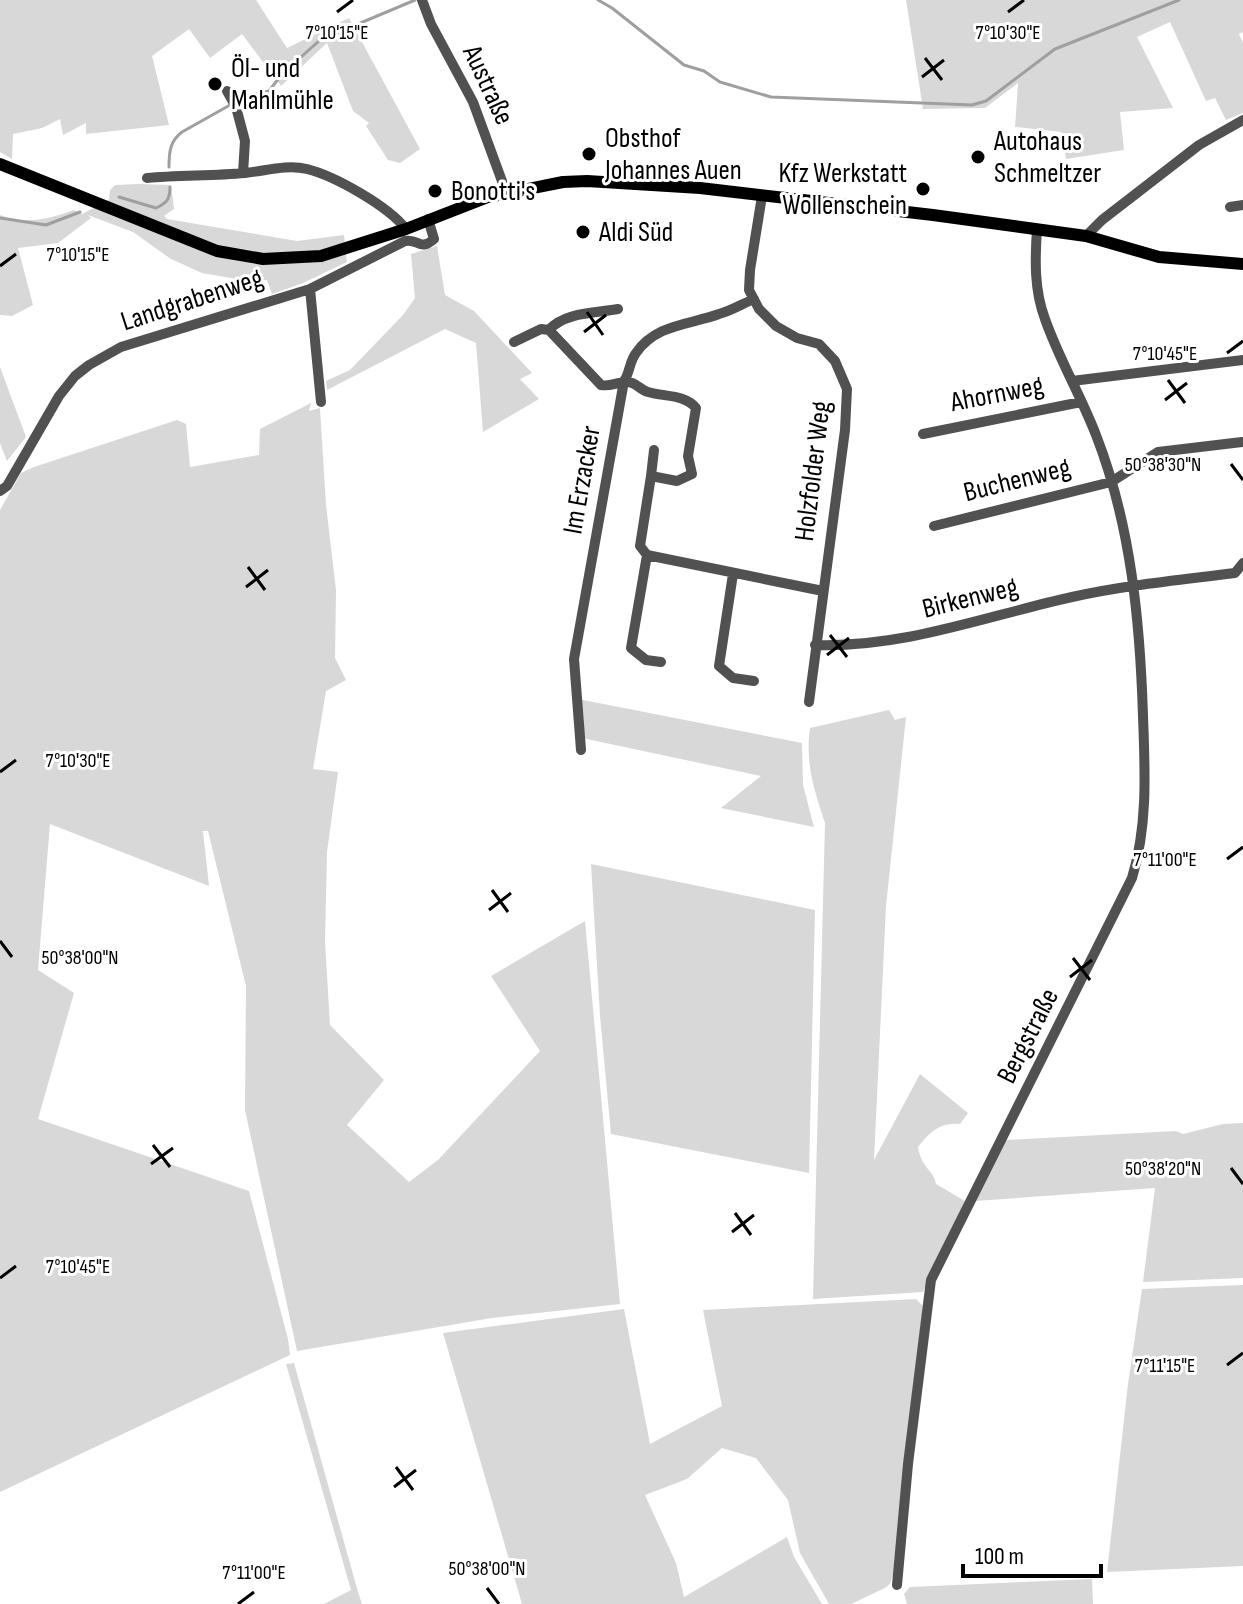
<svg xmlns="http://www.w3.org/2000/svg" width="1243" height="1604" font-family="'Sofia Sans Condensed',sans-serif">
	<style>
		.green { fill: #d8d8d8 }
		.lines { fill: none; stroke-linecap: round; stroke-linejoin: round }
		.stream { stroke: #9f9f9f; stroke-width: 3 }
		.minor { stroke: #515151; stroke-width: 10 }
		.major { stroke: #000; stroke-width: 12 }
		.ticks { fill: none; stroke: #000; stroke-width: 3 }
		.poi-dot { fill: #000; stroke: #fff; stroke-width: 3 }
		.labels { text-anchor: middle; dominant-baseline: central; stroke-width: 6; stroke-linejoin: round; paint-order: stroke }
		.poi-label { font-size: 28px; fill: #000; stroke: #fff; text-anchor: start }
		.street-label { font-size: 28px; fill: #000; stroke: #fff }
		.ticks-label { font-size: 20px; text-anchor: middle; fill: #000; stroke: #fff; stroke-width: 6; stroke-linejoin: round; paint-order: stroke }
	</style>
	<rect width="100%" height="100%" fill="#fff"/>
	<!-- green -->
	<path class="green" d="M0,0H256L287,48L349,18L420,149L400,163L388,160L366,126L369,123L353,111L327,43L281,86L242,34L210,58L189,29L152,56L169,125L86,134V123L63,135L60,119L42,128L13,134L12,159L0,152Z
		M906,0H1243V32L1239,34L1243,43V113L1226,120L1215,98L1206,101L1170,22L1137,37L1173,108L1120,112L1124,150L1066,159L1061,132L1015,127L1018,83L985,108L923,109Z
		M138,184L171,185L174,209L164,216L167,219L297,241L344,235L347,262L303,283L272,294L267,280H242L202,273L171,259L133,232L88,215L91,218L58,243L18,248L33,305L12,316L0,315V215C25,225 49,219 74,210L82,214L109,200L110,190L115,185Z
		M437,246L445,295L474,311L532,373L520,379L539,399L483,432L476,343L445,329L327,390L326,381L350,370L403,315L415,298L411,254Z
		M0,367L26,437L7,461L0,443Z
		M311,403L309,411L320,408L326,505L336,590L335,658L346,680L326,691L313,769L338,772L327,852L325,942L330,1025L384,1080L347,1125L409,1182L438,1160L540,1051L491,976L585,921L620,1304L492,1318L297,1351L245,1110L246,986L208,831H203L209,886L50,824L38,970L74,993L38,1119L249,1191L288,1339L290,1355L0,1492V510L21,473L34,467L177,420L186,424L190,467L259,455L260,429Z
		M578,699L802,743L803,785L814,827L721,808L761,776L582,738Z
		M889,710L895,720L906,717L886,906L874,1160L920,1074L968,1113L960,1124C940,1122 930,1132 918,1147C921,1168 934,1170 936,1184L965,1201L923,1292L813,1299L825,823C814,790 805,763 810,728Z
		M591,864L815,910L809,1173L611,1134L600,1016Z
		M1243,1123V1278L1143,1282L1155,1188L975,1201L1006,1140L1176,1131L1183,1134L1223,1124Z
		M1243,1285V1566L1107,1572L1128,1384L1142,1289Z
		M916,1299L923,1306L893,1574L890,1584L885,1588L851,1604H829L800,1553L788,1500L756,1458L722,1448L687,1479L645,1495L676,1563L684,1597L787,1537L794,1557L822,1604H522L443,1333L624,1309L650,1444L722,1406L703,1310Z
		M294,1363L358,1592L362,1604H324L351,1590L286,1364Z
		M1092,1579L1093,1604H907L904,1594L910,1587Z"/>
	<g class="lines">
		<!-- stream -->
		<path class="stream" d="M598,0L612,8L684,65L704,71L720,82L771,97L972,105L986,101L1055,49L1179,0
			M169,167C169,152 170,141 182,132L246,96L269,91L282,74L320,40L415,0
			M119,197L156,208C167,203 170,199 170,187
			M0,218L46,225L80,212"/>
		<!-- minor -->
		<path class="minor" d="M422,0L431,24L473,102L506,192
			M227,91L236,107L245,141L243,173
			M147,178C179,175 212,176 245,173C265,171 287,164 307,169C335,176 388,206 406,229
			M762,196L750,270L749,290L759,309L776,326L797,338L819,344L835,361L847,389L845,430L809,702
			M1230,207L1243,205
			M1086,236L1102,220L1199,145L1243,120
			M310,289L321,402
			M618,309C597,313 564,312 549,330L601,385C611,387 616,382 626,382C635,381 640,390 648,392C664,397 685,394 696,408L688,456L692,474L677,481L651,476L640,546L647,555
			M514,342L541,329L549,330
			M1072,381L1243,360
			M923,434L1081,402
			M651,476L654,450
			M0,491L7,486L59,396L75,376L89,365L121,347L310,289L405,241C419,238 419,252 434,239L428,219
			M934,526L1111,482L1158,452L1242,442
			M733,574L719,666L733,678L754,681
			M815,645C904,648 986,616 1072,597C1126,585 1180,580 1235,573L1243,563
			M661,662L646,660L631,648L647,555L823,591
			M581,750L574,659L624,381C630,373 629,362 636,353C656,324 689,325 719,314C731,311 742,304 754,299
			M897,1585L908,1464L931,1280L1132,878C1148,825 1145,771 1143,716C1140,621 1131,525 1096,435C1081,396 1059,359 1045,319C1034,290 1035,259 1037,229"/>
		<!-- major -->
		<path class="major" d="M0,164L217,251L263,259L321,256L406,229L488,197L563,182L587,181L700,188L933,215L1086,236L1159,257L1243,264"/>
	</g>
	<!-- ticks -->
	<path class="ticks" d="M337,12L353,0M1008,12L1024,0M925,58L942,80M922,77L944,60M0,266L16,254M587,312L603,335M584,332L606,315M1227,353L1243,341M1168,380L1185,403M1165,400L1187,383M1231,464L1243,480M248,567L265,590M246,587L268,570M830,635L847,657M827,655L849,638M0,772L16,760M1227,859L1243,847M492,890L508,912M489,910L511,893M0,941L12,957M1073,958L1090,980M1070,977L1092,960M153,1145L170,1167M151,1164L173,1148M1231,1168L1243,1184M735,1213L751,1235M732,1232L754,1215M0,1278L16,1266M1227,1365L1243,1353M396,1467L413,1490M394,1487L416,1470M487,1588L499,1604M238,1604L254,1592"/>
	<!-- markers -->
	<g class="poi-dot">
		<circle cx="215" cy="84" r="8"/>
		<circle cx="589" cy="154" r="8"/>
		<circle cx="978" cy="157" r="8"/>
		<circle cx="923" cy="189" r="8"/>
		<circle cx="435" cy="191" r="8"/>
		<circle cx="583" cy="232" r="8"/>
	</g>
	<g class="labels">
		<!-- poi labels -->
		<g class="poi-label">
			<text x="231" y="68">Öl- und<tspan x="231" dy="32">Mahlmühle</tspan></text>
			<text x="605" y="138">Obsthof<tspan x="605" dy="32">Johannes Auen</tspan></text>
			<text x="994" y="141">Autohaus<tspan x="994" dy="32">Schmeltzer</tspan></text>
			<text x="907" y="173" text-anchor="end">Kfz Werkstatt<tspan x="907" dy="32">Wollenschein</tspan></text>
			<text x="451" y="191">Bonotti's</text>
			<text x="599" y="232">Aldi Süd</text>
		</g>
		<!-- street labels -->
		<g class="street-label">
			<text transform="translate(488 85) rotate(65)">Austraße</text>
			<text transform="translate(192 300) rotate(-18)">Landgrabenweg</text>
			<text transform="translate(997 394) rotate(-11)">Ahornweg</text>
			<text transform="translate(813 471) rotate(-83)">Holzfolder Weg</text>
			<text transform="translate(582 480) rotate(-80)">Im Erzacker</text>
			<text transform="translate(1017 480) rotate(-14)">Buchenweg</text>
			<text transform="translate(970 598) rotate(-14)">Birkenweg</text>
			<text transform="translate(1028 1036) rotate(-63)">Bergstraße</text>
		</g>
	</g>
	<g class="ticks-label">
		<text x="337" y="39">7°10'15"E</text>
		<text x="1008" y="39">7°10'30"E</text>
		<text x="78" y="261">7°10'15"E</text>
		<text x="1165" y="360">7°10'45"E</text>
		<text x="1163" y="471">50°38'30"N</text>
		<text x="78" y="767">7°10'30"E</text>
		<text x="1165" y="866">7°11'00"E</text>
		<text x="80" y="964">50°38'00"N</text>
		<text x="1163" y="1175">50°38'20"N</text>
		<text x="78" y="1273">7°10'45"E</text>
		<text x="1165" y="1372">7°11'15"E</text>
		<text x="487" y="1575">50°38'00"N</text>
		<text x="254" y="1579">7°11'00"E</text>
	</g>
	<!-- scale -->
	<path d="M963 1564v12h138v-12" fill="none" stroke="#000000" stroke-width="4"/>
	<text x="975" y="1564" font-size="24" fill="#000000" stroke="#ffffff" stroke-width="6" paint-order="stroke">100 m</text>
</svg>
